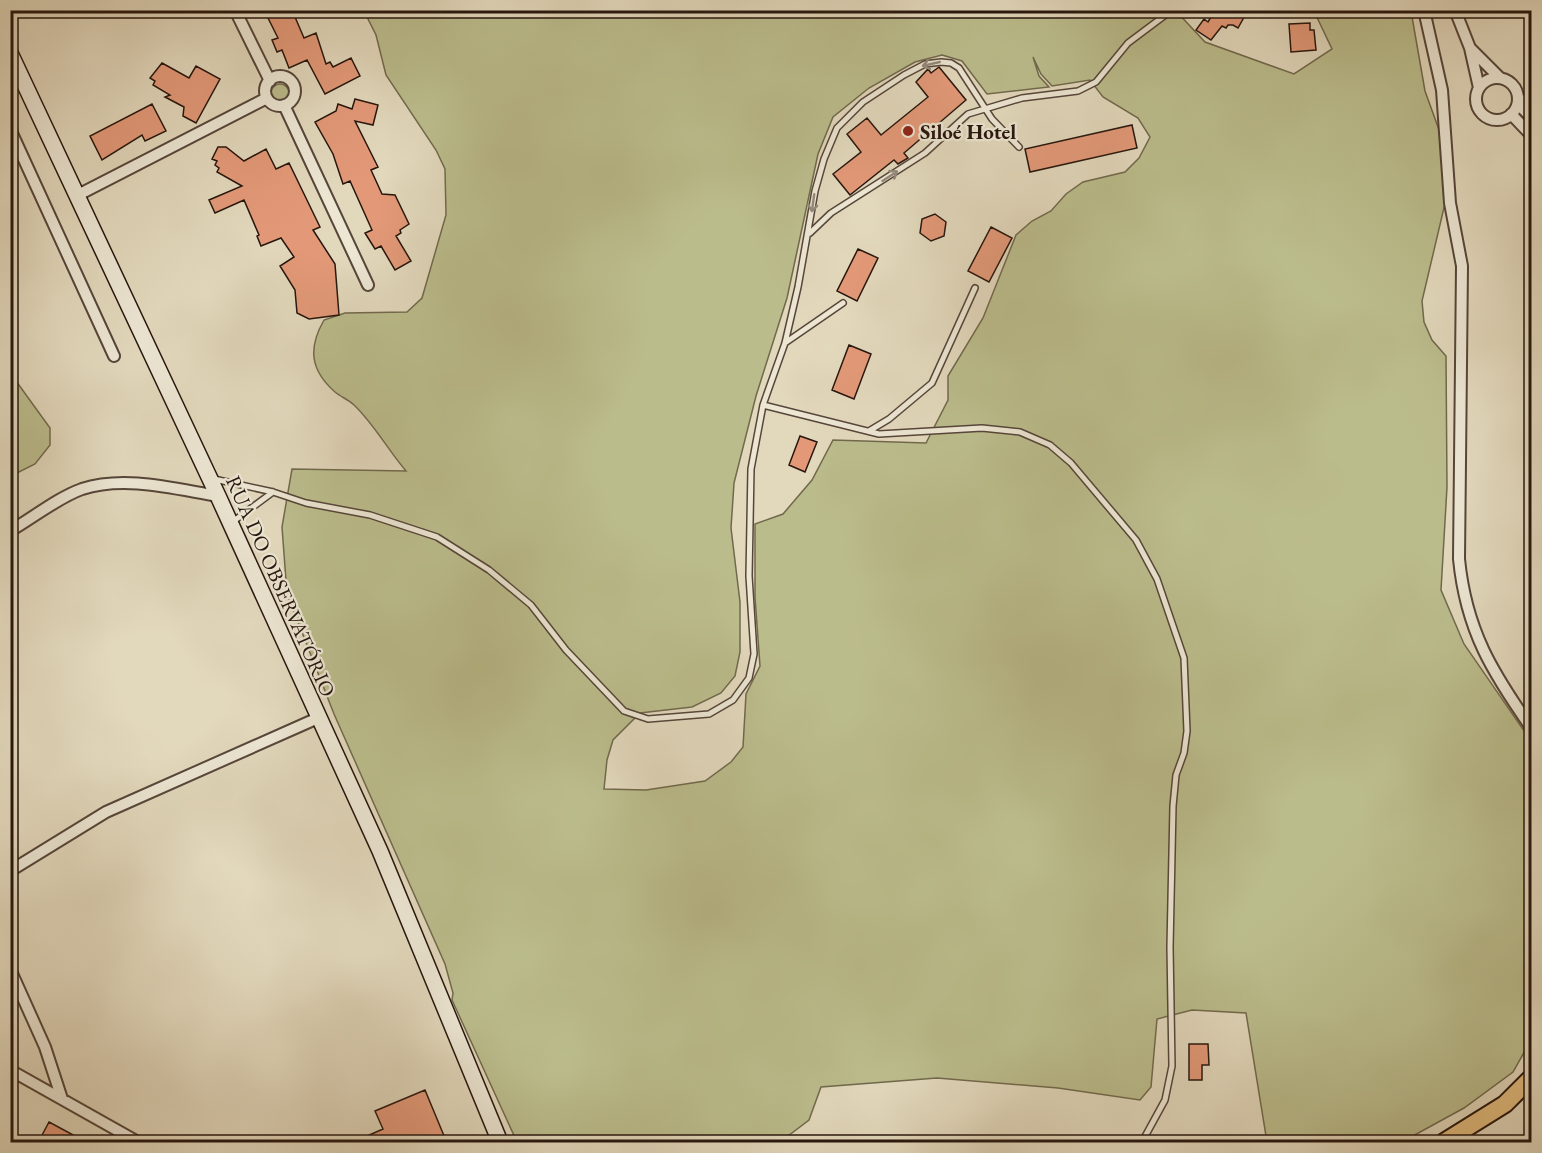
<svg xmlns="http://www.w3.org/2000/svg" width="1542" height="1153" font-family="'EB Garamond',serif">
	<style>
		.green { fill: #bbbc8c; stroke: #71694d; stroke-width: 1.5; fill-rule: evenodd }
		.building { fill: #e39978; stroke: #27160e; stroke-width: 1.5 }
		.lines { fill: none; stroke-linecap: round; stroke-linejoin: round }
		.lane-casing { stroke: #56463a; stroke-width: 8 }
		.street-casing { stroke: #56463a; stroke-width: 14 }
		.secondary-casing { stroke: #27160e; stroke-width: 18 }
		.primary-casing { stroke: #27160e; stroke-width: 20 }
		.lane { stroke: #ece6d3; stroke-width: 5 }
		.street { stroke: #ece6d3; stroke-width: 10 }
		.secondary { stroke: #ece6d3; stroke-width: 15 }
		.primary { stroke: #e1bc7e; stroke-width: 16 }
		.oneway { stroke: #93887a }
		.poi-dot { fill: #8f2418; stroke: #ece6d3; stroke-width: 2 }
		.labels { text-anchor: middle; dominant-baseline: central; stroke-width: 4.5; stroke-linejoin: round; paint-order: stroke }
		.poi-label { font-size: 21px; font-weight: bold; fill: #27160e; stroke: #ece6d3; text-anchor: start }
		.street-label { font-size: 21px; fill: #27160e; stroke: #ece6d3 }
	</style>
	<rect width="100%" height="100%" fill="#e2d8bc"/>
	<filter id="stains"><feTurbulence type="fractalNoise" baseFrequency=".00333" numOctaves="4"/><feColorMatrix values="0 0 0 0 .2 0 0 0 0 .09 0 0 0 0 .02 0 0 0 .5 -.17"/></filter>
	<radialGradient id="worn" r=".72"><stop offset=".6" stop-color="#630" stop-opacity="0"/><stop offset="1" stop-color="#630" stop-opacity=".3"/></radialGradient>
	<!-- green -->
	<path class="green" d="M457,10L474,16L488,10L1176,11L1205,42L1294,74L1332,49L1314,11H1411L1425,91L1447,152V195L1422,301L1424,322L1432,340L1446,356L1447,487L1441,590L1464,644L1531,741V1040L1513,1072L1464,1108L1402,1142H1267L1246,1013L1192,1010L1157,1019L1151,1087L1140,1100L1058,1088L937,1078L821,1087L809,1120L780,1142H637L624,1139L614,1142H517L452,1000L453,993L445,964L334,714L287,594L282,527L292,469L406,471C388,450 374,424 354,405C349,400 341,397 335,392C310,370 308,348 324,320L345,313L407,312L422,298L446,215L445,169L436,150L386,75L376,35L364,11ZM942,55L962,61L987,94L1049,87L1039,76L1033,57L1041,74L1052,86L1090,80L1103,97L1138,118L1150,137L1139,158L1125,172L1083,182L1066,194L1051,211L1032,221L1016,235L983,318L948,376V400L926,443L833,440L812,480L783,514L755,524V597L760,666L746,694L743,747L731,762L705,781L646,790L604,789L607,760L613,740L640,713L692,707L721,693L735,676L740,652V602L731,528L734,483L756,396L787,298L818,154L833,117L869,88L915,62Z
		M271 93a9 9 0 1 1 18 0a9 9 0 1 1-18 0Z
		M11,374L50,428V445L35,464L11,476Z"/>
	<!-- building -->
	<path class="building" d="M264,10H292L304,38L316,33L326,64L330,62L333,67L351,58L360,76L325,94L307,60L289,68L282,50L277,52L272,40L278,38Z
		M1215,10H1248L1238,28L1233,25H1228L1226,28L1222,26L1211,40L1196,30L1204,19L1208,22Z
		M1310,23V30H1314L1316,50L1291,52L1289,24Z
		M162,63L189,78L196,66L220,79L196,123L183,116L184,107L165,97L170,95L153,85L155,81L150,78Z
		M939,67L966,100L904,153L908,158L898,164L894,160L850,195L833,174L861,152L847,134L867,118L881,135L928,97L916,82L928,69L931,73Z
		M355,99L378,105L373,125L355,121L378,167L371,170L382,194L395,195L409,224L400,230L401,233L396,236L411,261L395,270L381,246L375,249L365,233L372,230L350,181L343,184L333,154L315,122L336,111L338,104L352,109Z
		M152,104L166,131L145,141L142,135L102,160L90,136Z
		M1132,125L1137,148L1030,172L1025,149Z
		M218,147H226L244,161L266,149L276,169L289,163L320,227L313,230L335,264L339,315L309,319L297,313L295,290L280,266L294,257L281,238L261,246L257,236L259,235L244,200L215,213L209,200L242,186L217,172L219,168L215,165L217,161L212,159Z
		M935,214L946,222L944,236L931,241L920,233L922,219Z
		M991,227L1012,238L989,282L968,271Z
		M858,249L878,258L857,301L837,291Z
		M849,345L871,354L854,399L832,390Z
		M800,436L817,442L805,472L789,465Z
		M1189,1044H1208L1209,1065H1202V1080H1189Z
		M425,1090L447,1143H351L383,1129L375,1111Z
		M49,1122L88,1143H46L40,1139Z"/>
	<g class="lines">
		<defs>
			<path id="lane" d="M810,233L831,213L925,153L968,114L1022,98L1078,91L1096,82L1128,43L1172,10
				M785,343L843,303
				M763,405L879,434L982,428L1020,432L1050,445L1071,463L1136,540L1157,579L1184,658L1187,731L1184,753L1176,775L1173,806L1170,947L1172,1066L1165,1100L1142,1142
				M869,431L889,419L932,383L975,288
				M214,479L273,492L306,503L370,515L437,537L489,570L531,605L566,650L624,711L648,719L709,714L733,700L749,678L754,654L749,576L751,469L763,405L785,343L798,287L815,191L824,159L837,128L863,102L904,75L925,64L941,62L951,63L959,68L992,119L1019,147
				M231,523L273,492"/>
			<path id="street" d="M235,10L270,81
				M1424,10L1442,90L1450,203L1462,266L1459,559C1466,630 1492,672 1532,729
				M1455,10L1470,48L1479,88
				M1470,48L1500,78
				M265 91a15 15 0 1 1 30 0a15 15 0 1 1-30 0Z
				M1476 99a21 21 0 1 1 42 0a21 21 0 1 1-42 0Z
				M1518,100L1532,101
				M1518,104L1532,118
				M284,105L368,285
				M1511,114L1532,136
				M10,129L114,356
				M78,195L267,98
				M10,531C33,518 57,498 82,489C125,475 175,489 218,496
				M1532,544V550
				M10,871L106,812L318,718
				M10,969L45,1047L62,1099
				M10,1070L138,1142"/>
			<path id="secondary" d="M10,53L218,496L380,851L500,1142"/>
			<path id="primary" d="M1444,1142L1505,1104L1532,1077"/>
		</defs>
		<!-- lane casing -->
		<use href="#lane" class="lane-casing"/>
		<!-- street casing -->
		<use href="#street" class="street-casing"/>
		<!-- secondary casing -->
		<use href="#secondary" class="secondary-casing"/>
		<!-- primary casing -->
		<use href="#primary" class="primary-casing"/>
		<!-- lane -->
		<use href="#lane" class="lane"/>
		<!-- street -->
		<use href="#street" class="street"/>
		<!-- secondary -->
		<use href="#secondary" class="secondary"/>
		<!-- primary -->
		<use href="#primary" class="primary"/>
	</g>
	<!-- one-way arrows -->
	<defs><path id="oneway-shaft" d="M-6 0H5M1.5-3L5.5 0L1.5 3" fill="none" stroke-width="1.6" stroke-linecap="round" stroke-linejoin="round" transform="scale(1.5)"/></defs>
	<g class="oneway">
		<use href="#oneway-shaft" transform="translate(931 64) rotate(167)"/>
		<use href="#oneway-shaft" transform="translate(890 176) rotate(-33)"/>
		<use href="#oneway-shaft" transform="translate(813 203) rotate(98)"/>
	</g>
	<!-- markers -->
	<circle class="poi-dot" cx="908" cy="131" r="6"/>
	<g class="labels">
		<!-- poi labels -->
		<g class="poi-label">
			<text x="920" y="131">Siloé Hotel</text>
		</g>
		<!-- street labels -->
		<g class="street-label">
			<text transform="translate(281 586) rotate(66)">RUA DO OBSERVATÓRIO</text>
		</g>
	</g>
	<!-- margin -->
	<rect width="1542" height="1153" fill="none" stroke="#e2d8bc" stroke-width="36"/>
	<rect x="12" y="12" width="1518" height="1129" fill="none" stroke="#27160e" stroke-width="3"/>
	<rect x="18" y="18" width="1506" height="1117" fill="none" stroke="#27160e" stroke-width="1.5"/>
	<rect width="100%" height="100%" filter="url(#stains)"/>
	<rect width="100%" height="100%" fill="url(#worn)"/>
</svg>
